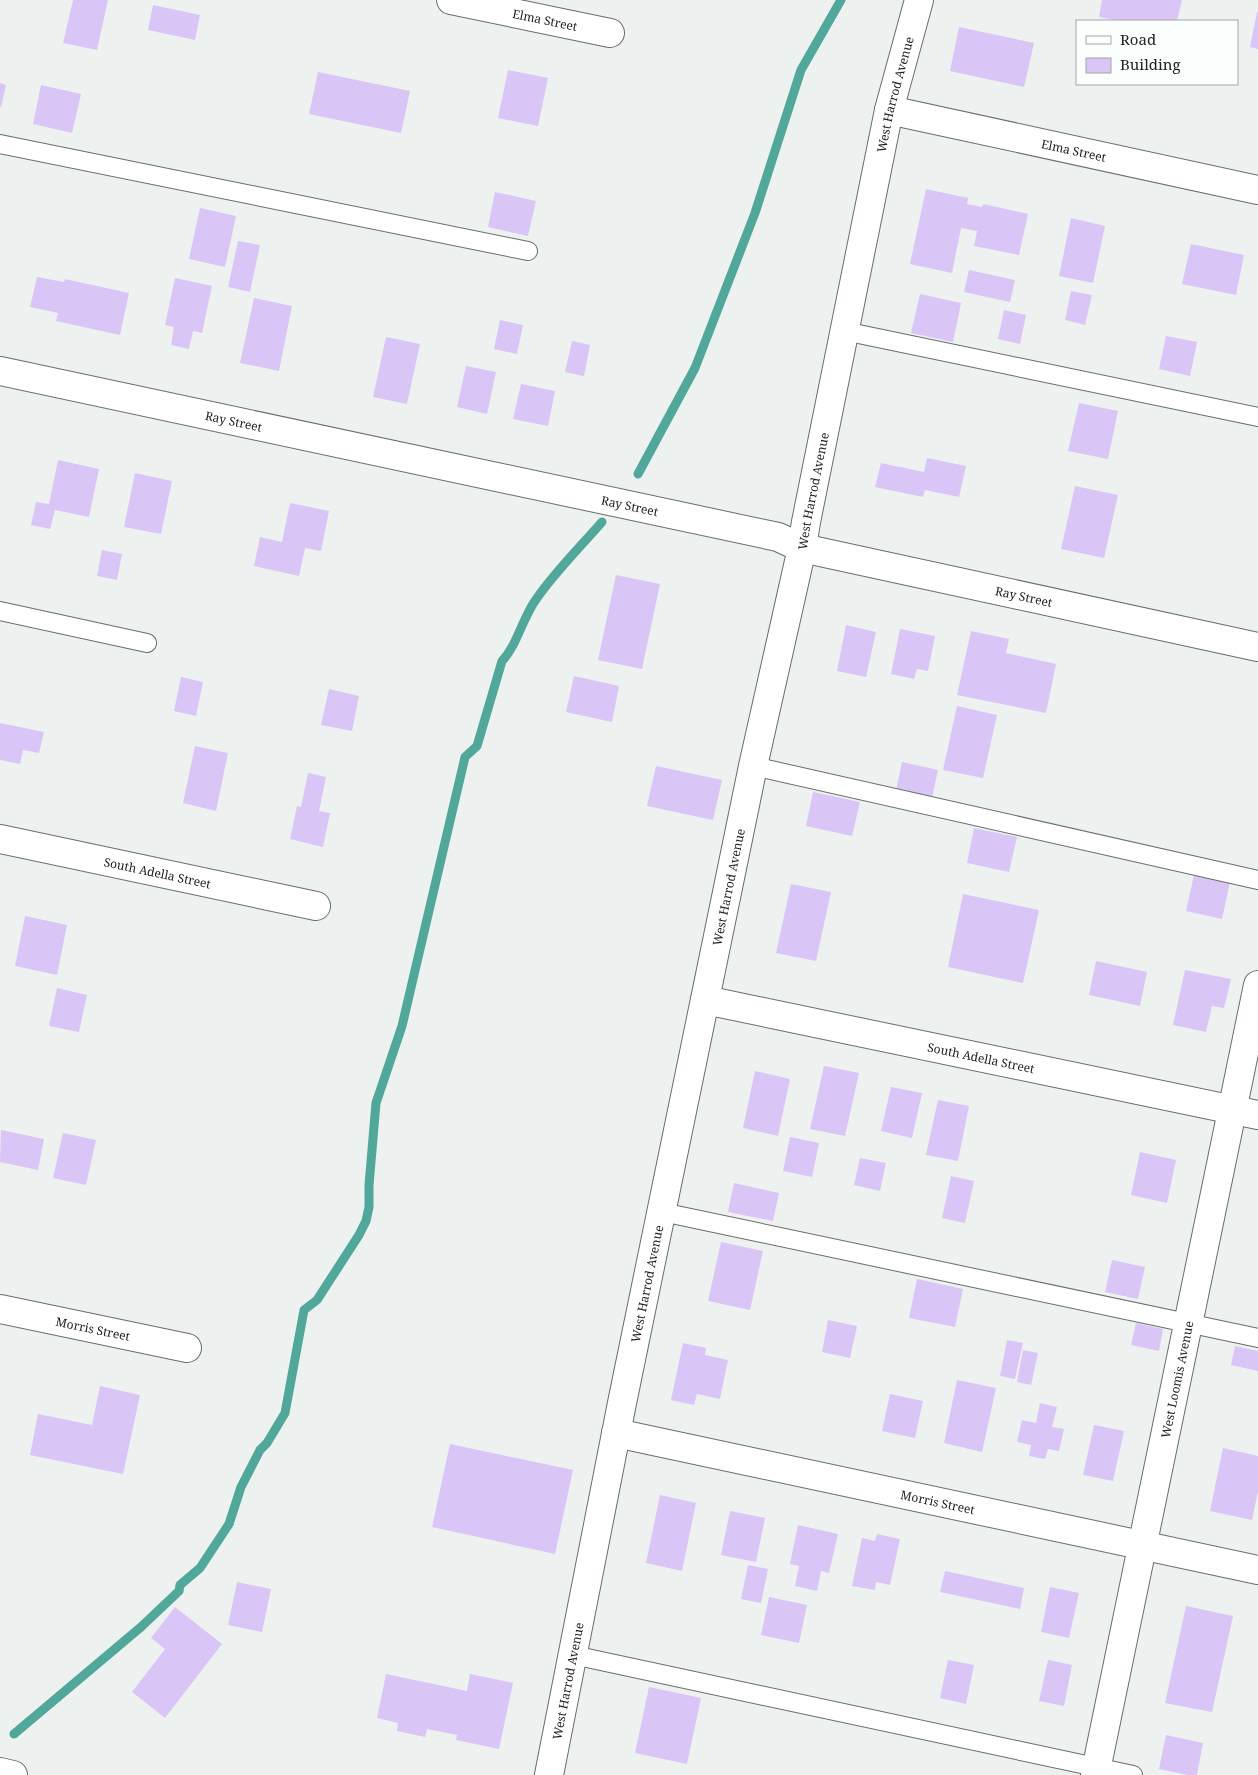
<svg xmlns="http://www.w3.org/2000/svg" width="1258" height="1775" font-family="'Noto Serif',serif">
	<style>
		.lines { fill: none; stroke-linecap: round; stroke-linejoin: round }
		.stream { stroke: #51a89a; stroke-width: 9 }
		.building { fill: #dac6f6 }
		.service-casing { stroke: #6a6d6d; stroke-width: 20 }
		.minor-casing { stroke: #6a6d6d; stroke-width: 30 }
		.tertiary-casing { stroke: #6a6d6d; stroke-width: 30 }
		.service { stroke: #fff; stroke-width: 18 }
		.minor { stroke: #fff; stroke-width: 28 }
		.tertiary { stroke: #fff; stroke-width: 28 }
		.labels { text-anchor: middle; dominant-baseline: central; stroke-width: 5; stroke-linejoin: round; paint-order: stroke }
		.street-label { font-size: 12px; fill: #212222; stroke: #fafefd }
	</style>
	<rect width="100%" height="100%" fill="#edf1f0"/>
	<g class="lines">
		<!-- stream -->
		<path class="stream" d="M638,474L695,368L755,213L801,70L841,0
			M14,1734L141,1627L179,1591L180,1585L200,1568L229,1524L241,1487L260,1450L267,1443L285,1413L304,1310L317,1300L359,1235L366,1221L369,1207V1185L376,1103L402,1026L465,757L477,746L502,661C518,644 522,618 537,598C555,572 581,546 602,522"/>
	</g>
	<!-- building -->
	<path class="building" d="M73,0H108L97,50L63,43Z
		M1102,0H1182L1177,21H1120L1099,17Z
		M153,5L200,15L195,40L148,30Z
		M1257,12H1258V49L1250,47Z
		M959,27L1034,43L1024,87L950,71Z
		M508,70L548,78L538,126L498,118Z
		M318,72L410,91L401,133L309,114Z
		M0,83L6,85L1,107H0Z
		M41,85L81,94L72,133L33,124Z
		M926,189L968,198L967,204L982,207L983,204L1028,214L1019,255L974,246L977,231L961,228L952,273L910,264Z
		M495,192L536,201L528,236L488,227Z
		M200,208L236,216L225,267L189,259Z
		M1071,218L1105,226L1093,283L1059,276Z
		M238,241L260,245L250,292L228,287Z
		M1191,244L1244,255L1236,295L1182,284Z
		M969,270L1015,280L1010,302L964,292Z
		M37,277L64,282L65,279L129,293L120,335L56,321L58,313L30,307Z
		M175,278L212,286L202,333L193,331L189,349L171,345L174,327L165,325Z
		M1071,291L1092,295L1085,325L1065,320Z
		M920,294L961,303L953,342L911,333Z
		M254,298L292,306L279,371L240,363Z
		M1004,310L1026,315L1020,344L998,339Z
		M500,320L523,325L517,354L494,349Z
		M1166,336L1197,342L1190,376L1159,369Z
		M386,337L420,344L407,404L373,397Z
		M572,341L590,345L584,376L565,372Z
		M466,366L496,372L487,414L457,407Z
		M521,384L555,391L548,426L513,419Z
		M1079,403L1118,411L1108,459L1068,451Z
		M927,458L966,466L959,497L925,490L923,497L875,487L881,463L924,472Z
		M58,460L99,469L89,517L55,510L50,529L31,525L36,502L49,504Z
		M135,473L172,481L161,534L124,527Z
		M1075,486L1118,495L1104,558L1061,549Z
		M290,503L329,511L321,551L305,548L299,576L254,566L260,537L282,542Z
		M102,550L122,554L117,580L97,576Z
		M616,575L660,584L642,669L598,660Z
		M846,625L876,632L866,677L837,671Z
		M900,629L935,636L928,671L917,669L914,679L891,674Z
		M971,631L1009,639L1006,653L1056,664L1046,713L957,695Z
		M574,676L619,686L612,722L566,712Z
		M181,677L203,682L196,716L174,711Z
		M329,689L359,696L352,731L321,725Z
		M957,706L997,715L983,778L943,770Z
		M0,723L44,732L39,753L23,750L20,764L0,760Z
		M195,746L228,753L216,811L183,803Z
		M902,762L938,770L932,798L896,790Z
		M656,766L722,780L713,820L647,806Z
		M308,773L326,777L319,811L330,813L323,847L290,839L297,806L301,807Z
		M813,792L860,802L852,836L806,826Z
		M974,828L1017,837L1009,872L967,863Z
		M1194,875L1230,882L1222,919L1186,911Z
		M791,884L831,892L816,961L776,953Z
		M963,894L1039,910L1023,983L948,967Z
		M25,916L67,925L57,975L15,966Z
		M1096,961L1147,972L1140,1006L1089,995Z
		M1185,970L1231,979L1224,1008L1212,1006L1206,1032L1173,1025Z
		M57,988L87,995L79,1032L49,1026Z
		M824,1066L859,1073L845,1136L810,1129Z
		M755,1071L790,1079L778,1136L743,1128Z
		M891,1087L922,1093L912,1138L881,1131Z
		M938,1100L969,1106L958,1161L926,1155Z
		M1,1130L44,1139L38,1170L0,1162Z
		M63,1133L96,1140L86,1185L53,1178Z
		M790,1137L819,1143L812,1177L783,1171Z
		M1140,1152L1176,1160L1167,1203L1131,1195Z
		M860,1158L886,1163L880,1191L854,1185Z
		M951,1176L974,1181L965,1223L942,1218Z
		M734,1183L779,1193L773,1221L728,1212Z
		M721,1242L763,1251L750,1310L708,1301Z
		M1112,1260L1145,1267L1138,1299L1105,1292Z
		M917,1279L963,1289L955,1327L909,1318Z
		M828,1320L857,1326L850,1358L822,1352Z
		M1136,1323L1163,1329L1159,1351L1131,1345Z
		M1007,1340L1023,1343L1015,1379L1000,1376Z
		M683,1343L706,1348L705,1355L728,1360L720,1399L697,1394L694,1405L671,1400Z
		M1235,1346L1258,1351V1371L1231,1365Z
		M1023,1350L1038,1353L1031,1385L1017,1382Z
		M957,1380L996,1388L982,1452L944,1443Z
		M100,1386L140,1395L123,1474L30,1455L38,1414L92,1425Z
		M890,1394L923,1401L915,1438L882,1431Z
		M1040,1403L1057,1407L1052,1427L1064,1429L1059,1451L1048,1449L1045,1459L1029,1456L1031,1445L1017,1442L1022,1420L1036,1423Z
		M1094,1425L1124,1431L1113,1481L1083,1475Z
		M450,1444L573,1470L555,1554L432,1527Z
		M1223,1448L1258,1456V1491L1252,1520L1210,1511Z
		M660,1495L696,1503L682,1571L646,1563Z
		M730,1511L765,1518L756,1562L721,1555Z
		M798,1525L838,1534L829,1573L821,1571L817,1591L795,1586L799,1566L790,1564Z
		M877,1534L900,1539L890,1585L876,1582L875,1590L852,1586L862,1538L875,1541Z
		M748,1565L768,1569L761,1603L741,1599Z
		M945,1571L1024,1588L1020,1609L940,1592Z
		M237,1582L271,1589L262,1632L228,1625Z
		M1050,1587L1079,1593L1069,1638L1041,1632Z
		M769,1597L807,1605L799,1643L761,1635Z
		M1186,1606L1233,1616L1212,1712L1165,1703Z
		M175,1607L222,1644L165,1718L132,1692L165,1649L151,1638Z
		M948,1660L974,1665L966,1704L940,1698Z
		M1048,1660L1072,1665L1064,1706L1039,1701Z
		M386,1674L467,1691L470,1674L513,1683L499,1749L456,1740L457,1735L427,1729L425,1737L397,1731L398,1723L377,1718Z
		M649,1687L701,1698L687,1764L635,1753Z
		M1166,1735L1203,1743L1197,1775H1188L1159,1769Z"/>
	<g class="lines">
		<defs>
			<path id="service" d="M0,144L528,251
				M844,331L1258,417
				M0,611L147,643
				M753,766L1258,880
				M662,1212L1258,1338
				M573,1655L1133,1775"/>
			<g id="minor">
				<path id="s1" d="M451,0L610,33"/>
				<path id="s2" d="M889,110L1258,190"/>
				<path id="s3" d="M0,371L778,537L802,548L1258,647"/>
				<path id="s4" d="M0,839L316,906"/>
				<path id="s5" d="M705,1000L1258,1115"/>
				<path id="s6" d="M0,1309L187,1348"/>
				<path id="s7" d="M616,1433L1258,1570"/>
				<path id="s8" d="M549,1775L622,1403L753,766L802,548L806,522L889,110L919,0"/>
				<path id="s9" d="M1095,1775L1258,985"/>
			</g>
			<path id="tertiary" d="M0,1772L13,1775"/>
		</defs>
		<!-- service casing -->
		<use href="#service" class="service-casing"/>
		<!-- minor casing -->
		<use href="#minor" class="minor-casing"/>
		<!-- tertiary casing -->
		<use href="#tertiary" class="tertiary-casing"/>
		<!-- service -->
		<use href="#service" class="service"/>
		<!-- minor -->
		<use href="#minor" class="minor"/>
		<!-- tertiary -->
		<use href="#tertiary" class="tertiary"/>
	</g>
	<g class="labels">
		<!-- street labels -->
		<g class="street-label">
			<text stroke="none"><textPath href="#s1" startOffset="96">Elma Street</textPath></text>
			<text stroke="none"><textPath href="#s8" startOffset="1716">West Harrod Avenue</textPath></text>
			<text stroke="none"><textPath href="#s2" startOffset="189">Elma Street</textPath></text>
			<text stroke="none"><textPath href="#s3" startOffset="239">Ray Street</textPath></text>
			<text stroke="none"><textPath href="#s8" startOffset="1311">West Harrod Avenue</textPath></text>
			<text stroke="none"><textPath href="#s3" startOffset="644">Ray Street</textPath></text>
			<text stroke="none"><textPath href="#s3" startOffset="1049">Ray Street</textPath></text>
			<text stroke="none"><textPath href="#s4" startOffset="161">South Adella Street</textPath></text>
			<text stroke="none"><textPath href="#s8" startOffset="906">West Harrod Avenue</textPath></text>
			<text stroke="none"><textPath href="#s5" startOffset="282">South Adella Street</textPath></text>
			<text stroke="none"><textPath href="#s8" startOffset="501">West Harrod Avenue</textPath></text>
			<text stroke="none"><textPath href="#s6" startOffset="95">Morris Street</textPath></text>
			<text stroke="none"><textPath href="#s9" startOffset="404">West Loomis Avenue</textPath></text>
			<text stroke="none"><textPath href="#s7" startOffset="329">Morris Street</textPath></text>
			<text stroke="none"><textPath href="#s8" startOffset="96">West Harrod Avenue</textPath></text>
		</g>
	</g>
	<!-- legend -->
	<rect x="1076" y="20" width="162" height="65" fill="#fafefd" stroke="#a3a6a5"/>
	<rect x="1086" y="36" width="25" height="8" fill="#ffffff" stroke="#a3a6a5"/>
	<text x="1120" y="45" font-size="15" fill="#212222">Road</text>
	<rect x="1086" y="58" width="25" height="15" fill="#dac6f6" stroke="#a3a6a5"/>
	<text x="1120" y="70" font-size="15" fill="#212222">Building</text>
</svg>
